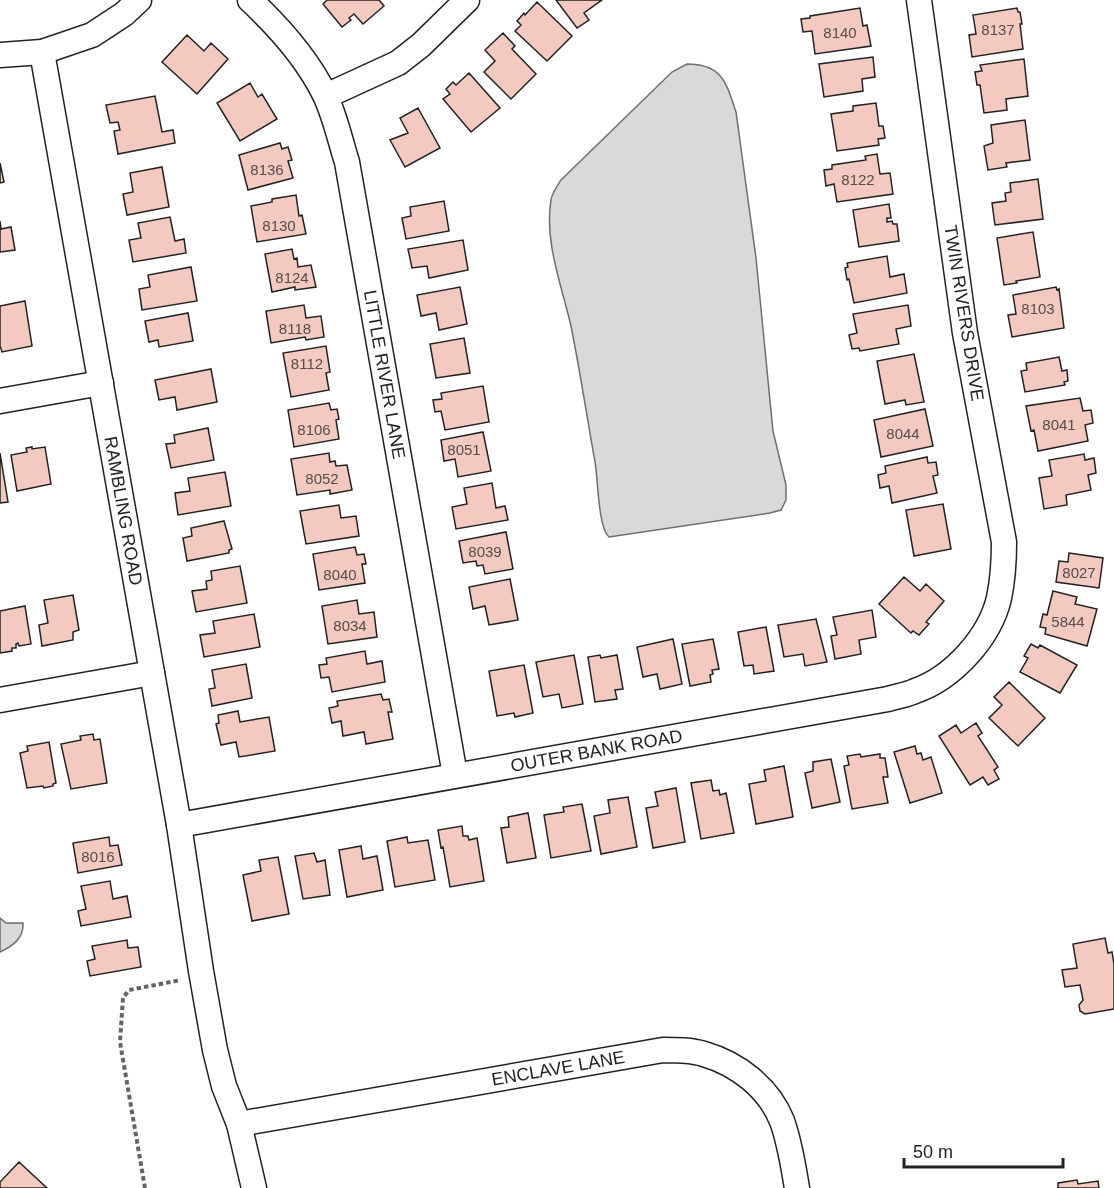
<svg xmlns="http://www.w3.org/2000/svg" width="1114" height="1188" font-family="Arial,sans-serif">
	<style>
		.water { fill: #d9d9d9; stroke: #6f6f6f; stroke-width: 1.5 }
		.building { fill: #f3c9c0; stroke: #222; stroke-width: 1.5 }
		.lines { fill: none; stroke-linecap: round; stroke-linejoin: round }
		.minor-casing { stroke: #222; stroke-width: 27 }
		.path { stroke: #646464; stroke-width: 4; stroke-dasharray: 4.5 3; stroke-linecap: butt }
		.minor { stroke: #fff; stroke-width: 24 }
		.labels { text-anchor: middle; dominant-baseline: central; stroke-width: 4.5; stroke-linejoin: round; paint-order: stroke }
		.number-label { font-size: 15px; fill: #564c4a }
		.street-label { font-size: 18px; fill: #222; stroke: #fff }
	</style>
	<rect width="100%" height="100%" fill="#fff"/>
	<!-- water -->
	<path class="water" d="M687,64C722,64 726,82 736,112L756,258L773,431L786,485V500L781,510L770,513L609,537C598,528 598,478 595,462C587,417 580,371 571,326C562,287 544,241 551,200C552,193 557,186 561,180L672,72Z
		M0,918L6,923H23C24,938 13,946 0,952Z"/>
	<!-- building -->
	<path class="building" d="M327,0H379L384,6L363,24L354,14L349,18L351,20L342,27L323,4Z
		M556,0H602L584,13L589,20L577,28Z
		M537,2L572,36L547,61L515,31L521,25L517,21L524,13L525,15Z
		M860,8L863,26L867,25L871,46L815,54L812,31L803,32L801,19L810,18V16Z
		M1017,8L1018,12H1020L1022,24H1020L1023,49L972,57L969,35L976,34L973,15Z
		M503,33L515,46L512,49L536,74L511,99L484,72L495,61L485,50Z
		M187,35L204,51L211,43L228,59L197,94L162,62Z
		M873,57L875,77L862,79L863,91L824,97L819,64Z
		M1024,59L1028,96L1006,99L1007,110L984,113L980,85H977L975,72L982,71L980,65Z
		M469,73L500,108L471,132L443,99L450,94L446,89L453,82L456,85Z
		M250,83L258,97L262,94L277,119L240,141L217,103Z
		M155,96L162,132L173,130L175,143L118,154L114,131L120,130L118,122L110,123L106,105Z
		M876,103L879,126H883L885,138L878,139L879,145L837,151L831,114L853,111V106Z
		M418,108L440,148L405,167L390,140L408,133L400,118Z
		M1025,120L1030,160L1006,163L1007,167L988,170L984,146L993,143L991,125Z
		M280,143L282,149L288,147L292,160L288,161L293,178L248,190L239,155Z
		M877,154L880,174L890,173L893,194L837,202L834,184L826,186L824,170L832,169V165L866,160L865,156Z
		M0,163L4,182L0,183Z
		M162,167L169,207L127,215L123,194L133,192L130,173Z
		M1038,179L1043,219L995,225L992,203L1006,201L1005,193L1011,192L1010,183Z
		M296,195L299,216L302,215L306,234L257,242L251,206L272,202V199Z
		M444,201L449,231L406,239L402,218L411,216L410,207Z
		M889,204L891,218H887V222L892,221L893,224H897L899,241L859,247L853,210Z
		M170,217L175,241L184,239L186,253L133,262L129,240L141,238L138,223Z
		M0,221L1,229L11,227L15,250L0,252Z
		M1033,232L1040,277L1016,281L1017,283L1004,285L997,238Z
		M463,240L468,270L429,278L427,266L412,268L408,249Z
		M292,249L294,259L297,258L298,267L311,265L316,287L295,290V287L272,292L265,254Z
		M887,256L890,277L904,274L907,293L854,303L849,279L847,280L845,268L848,267L847,263Z
		M191,267L197,301L142,310L139,289L150,287L148,275Z
		M460,287L467,324L439,330L436,313L421,316L417,295Z
		M1056,287L1057,290L1059,289L1064,328L1012,337L1008,315L1016,314L1013,295Z
		M25,301L32,346L2,352L0,346V306Z
		M304,305L306,318L321,316L324,337L306,340L305,337L271,343L266,311Z
		M908,305L911,326L896,329L899,344L860,351L859,348L852,349L849,335L857,333L853,314Z
		M188,313L193,341L159,347L158,340L149,342L145,321Z
		M464,338L470,373L436,378L430,344Z
		M326,346L330,372L326,373L329,390L291,397L283,353Z
		M914,354L924,402L906,405L905,400L885,404L877,361Z
		M1059,357L1062,371L1067,370L1068,381L1064,382L1065,385L1025,392L1021,371L1027,370L1026,363Z
		M211,369L217,402L177,410L175,397L159,400L155,380Z
		M483,386L489,422L445,430L441,411L435,412L433,400L442,399L441,393Z
		M1080,398L1083,411L1091,410L1093,423L1085,425L1088,441L1038,451L1034,430L1031,431L1026,406Z
		M329,403L331,410L337,409L339,419L336,420L339,439L294,447L288,410Z
		M925,409L933,446L881,457L874,420Z
		M208,428L214,460L171,468L166,444L175,443L174,435Z
		M483,432L491,471L458,477L455,459L444,461L441,440Z
		M32,447V449L45,447L51,484L17,491L11,455L27,452L26,448Z
		M0,453L8,502L0,503Z
		M329,453L330,462L335,461L336,466L347,465L352,490L330,494V490L297,495L291,459Z
		M1084,454L1085,460L1094,458L1096,473L1088,475L1091,490L1066,495L1067,505L1044,509L1039,478L1052,476L1049,460Z
		M927,457L928,463L936,462L938,475L933,476L937,493L892,503L889,486L880,488L878,475L886,473L885,466Z
		M225,472L231,506L178,515L175,493L190,491L188,478Z
		M492,483L496,508L505,506L508,520L456,529L452,507L467,504L464,488Z
		M943,504L951,549L914,556L906,510Z
		M339,505L341,518L356,516L359,536L306,544L300,511Z
		M224,521L232,549L229,550V553L187,561L183,538L192,536L191,528Z
		M506,532L513,569L485,574L483,565L477,566L476,561L463,563L459,541Z
		M355,547L357,555L364,554L366,564H362L365,583L319,590L313,554Z
		M1069,553L1103,558L1099,588L1056,582L1059,561L1068,562Z
		M240,566L247,603L196,612L192,591L207,589L206,581L212,580L211,571Z
		M904,577L920,591L926,584L944,601L926,622L929,624L919,635L913,631L911,633L879,604Z
		M510,579L518,620L489,625L485,606L473,609L469,587Z
		M1053,591L1077,597L1075,604L1097,609L1087,646L1045,634L1046,628L1040,627L1043,614L1047,615Z
		M73,595L79,630L73,632V640L42,646L39,625L48,623L44,600Z
		M357,600L359,614L374,612L377,637L328,644L322,606Z
		M25,606L31,644L19,646L18,643L16,644V648H12V651L0,653V611Z
		M872,610L876,637L859,640L861,654L835,659L831,636L837,635L833,617Z
		M254,614L260,647L204,657L200,635L215,633L213,621Z
		M816,619L827,662L805,666L803,654L784,657L778,625Z
		M766,627L774,671L754,674L753,665L744,666L738,632Z
		M673,639L682,684L660,689L657,674L643,677L637,647Z
		M713,639L719,669L712,670L713,674L710,675L711,682L690,686L682,644Z
		M1031,644L1038,648L1040,645L1077,665L1060,693L1020,672L1028,658L1024,656Z
		M365,651L367,664L382,661L385,682L332,692L329,677L321,678L319,665L327,664L326,658Z
		M574,655L583,704L562,708L559,694L543,697L536,662Z
		M600,655L601,658L617,655L623,689L615,690L617,699L595,702L588,657Z
		M246,664L252,698L212,706L209,689L215,688L212,670Z
		M524,665L533,713L515,717L514,713L497,716L489,671Z
		M1009,682L1045,718L1018,746L989,718L1002,705L994,697Z
		M381,694L383,700L389,699L392,712H388L393,739L366,744L364,732L343,736L341,721L332,723L329,708L338,706L337,701Z
		M238,711L240,722L269,717L275,751L239,757L236,742L221,745L216,724L219,723L218,715Z
		M976,723L982,733L978,736L998,767L994,770L999,779L988,785L983,777L970,785L939,736L956,725L961,733Z
		M93,734L94,740L100,739L107,783L71,789L61,744L81,740L80,736Z
		M49,742L56,783L53,784V786L44,788L43,786L27,788L20,753L28,751L27,746Z
		M915,746L917,754L921,753L923,760L931,757L942,793L910,803L894,752Z
		M860,754L861,757L880,754V758H885L888,777H883L888,803L852,809L844,766L849,765L847,756Z
		M831,759L840,802L812,808L805,773L813,771V762Z
		M784,766L793,817L756,824L749,784L766,781L764,770Z
		M711,780L713,791L719,790L720,795L726,793L734,833L701,839L691,783Z
		M676,788L685,842L653,848L646,808L658,806L655,792Z
		M628,797L637,847L601,854L594,816L610,813L608,800Z
		M582,804L591,851L551,858L544,815L564,812L563,807Z
		M528,813L536,858L507,863L501,828L509,827L508,817Z
		M462,826L463,836H468L469,840L477,838L484,881L450,887L443,847L441,848L438,830Z
		M109,837L110,846L118,845L122,865L78,873L73,843Z
		M407,837L408,843L428,840L435,880L395,887L387,841Z
		M361,846L363,859L377,856L383,890L347,897L339,850Z
		M314,853L317,862L325,860L330,895L303,899L295,856Z
		M278,857L289,914L252,921L243,875L261,871L259,860Z
		M110,881L113,899L127,896L131,917L81,926L78,911L86,909L81,886Z
		M1105,938L1108,953L1112,952L1114,964V1009L1085,1014L1080,1011L1079,1005L1083,1000L1080,985L1065,987L1062,970L1077,968L1073,944Z
		M127,940L128,948L138,947L141,967L90,976L87,961L95,959L92,946Z
		M19,1162L47,1188H0V1182Z
		M1077,1180L1078,1184L1098,1181L1099,1188H1058V1183Z"/>
	<g class="lines">
		<defs>
			<g id="minor">
				<path id="s1" d="M250,0C280,28 307,58 325,95C335,116 340,140 347,162L455,775"/>
				<path id="s2" d="M42,52L179,825L201,971L215,1050L224,1086L239,1124L254,1188"/>
				<path d="M0,55L42,52L92,35L124,14L139,0"/>
				<path d="M326,96L398,63L421,45L467,0"/>
				<path d="M0,401L101,383"/>
				<path d="M0,700L152,673"/>
				<path id="s3" d="M179,825L888,699C897,696 907,695 915,691C953,678 990,637 999,598C1003,579 1004,561 1004,542L965,333L919,0"/>
				<path id="s4" d="M239,1124L663,1050C677,1050 691,1050 704,1054C738,1064 769,1088 782,1121C790,1143 793,1165 797,1188"/>
			</g>
		</defs>
		<!-- minor casing -->
		<use href="#minor" class="minor-casing"/>
		<!-- path -->
		<path class="path" d="M145,1188L120,1042L123,998L129,990L181,980"/>
		<!-- minor -->
		<use href="#minor" class="minor"/>
	</g>
	<g class="labels">
		<!-- number labels -->
		<g class="number-label">
			<text x="998" y="29">8137</text>
			<text x="840" y="32">8140</text>
			<text x="267" y="169">8136</text>
			<text x="858" y="179">8122</text>
			<text x="279" y="225">8130</text>
			<text x="292" y="277">8124</text>
			<text x="1038" y="308">8103</text>
			<text x="295" y="328">8118</text>
			<text x="307" y="363">8112</text>
			<text x="1059" y="424">8041</text>
			<text x="314" y="429">8106</text>
			<text x="903" y="433">8044</text>
			<text x="464" y="449">8051</text>
			<text x="322" y="478">8052</text>
			<text x="485" y="551">8039</text>
			<text x="1079" y="572">8027</text>
			<text x="340" y="574">8040</text>
			<text x="1068" y="621">5844</text>
			<text x="350" y="625">8034</text>
			<text x="98" y="856">8016</text>
		</g>
		<!-- street labels -->
		<g class="street-label">
			<text transform="translate(964 313) rotate(81)">TWIN RIVERS DRIVE</text>
			<text stroke="none"><textPath href="#s1" startOffset="408">LITTLE RIVER LANE</textPath></text>
			<text stroke="none"><textPath href="#s2" startOffset="466">RAMBLING ROAD</textPath></text>
			<text stroke="none"><textPath href="#s3" startOffset="424">OUTER BANK ROAD</textPath></text>
			<text stroke="none"><textPath href="#s4" startOffset="324">ENCLAVE LANE</textPath></text>
		</g>
	</g>
	<!-- scale -->
	<path d="M904 1158v9h159v-9" fill="none" stroke="#222222" stroke-width="3"/>
	<text x="913" y="1158" font-size="18" fill="#222222" stroke="#ffffff" stroke-width="4.5" paint-order="stroke">50 m</text>
</svg>
